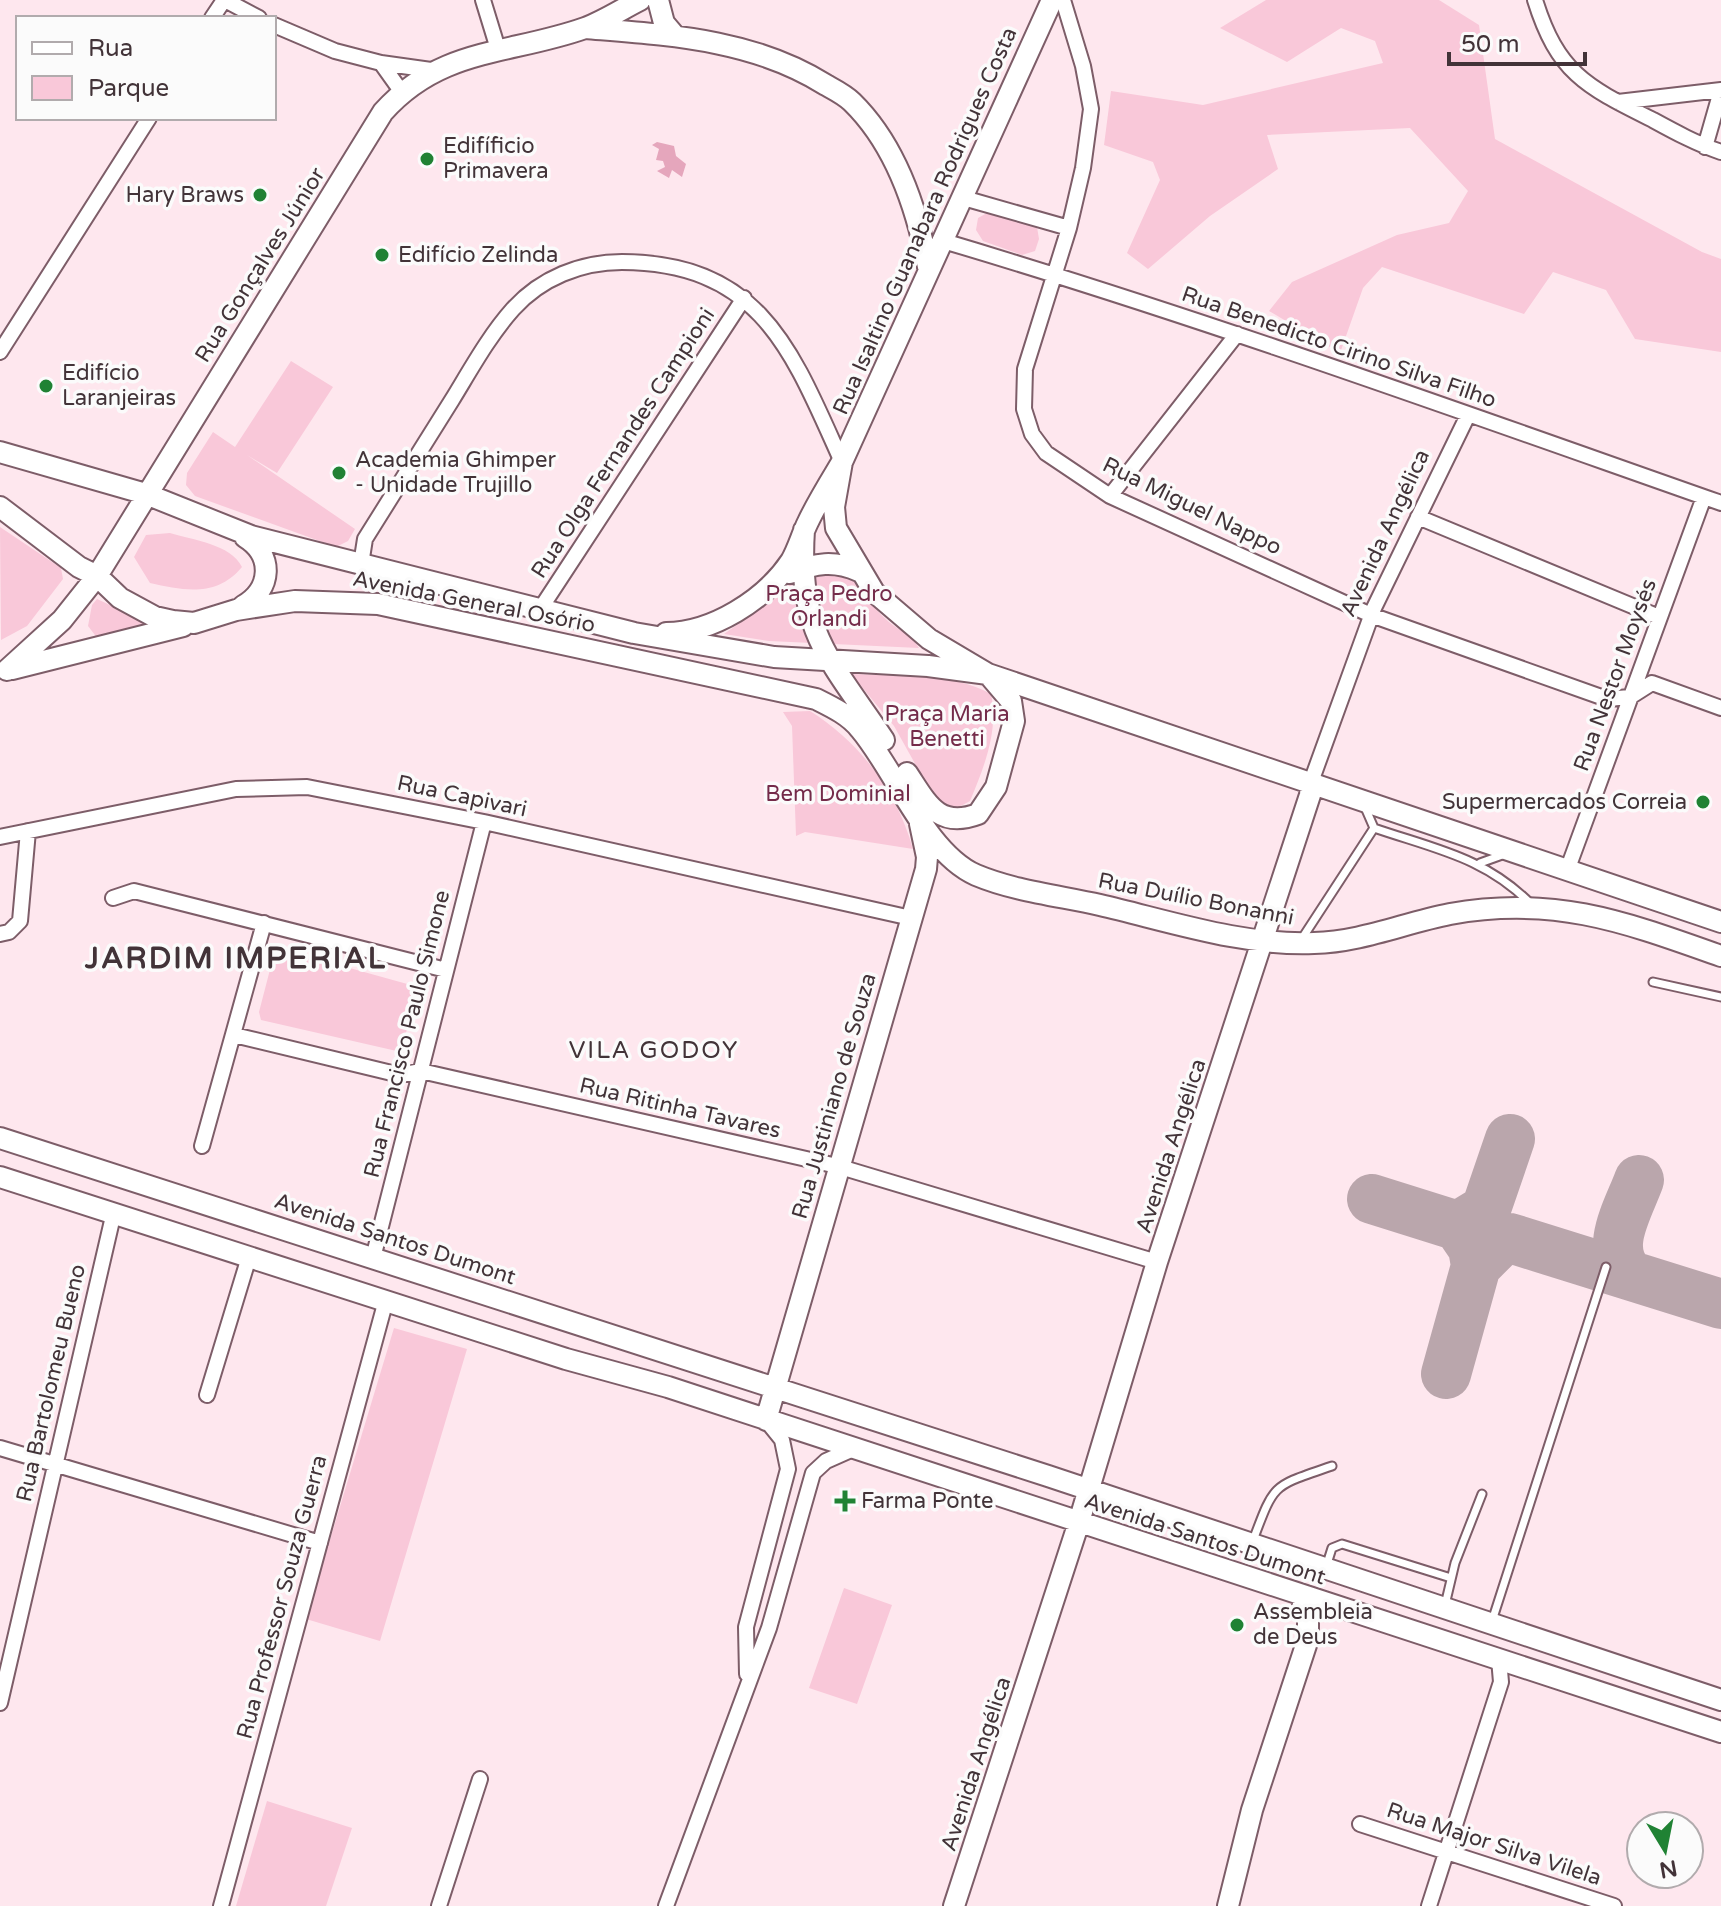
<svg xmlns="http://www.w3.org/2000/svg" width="1721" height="1906" font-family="'Varela Round',sans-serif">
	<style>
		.green { fill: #f9c8d9 }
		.water { fill: #e5a6bc }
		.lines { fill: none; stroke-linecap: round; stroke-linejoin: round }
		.taxiway { stroke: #baa6ac; stroke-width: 50 }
		.lane-casing { stroke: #7d5d68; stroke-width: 11 }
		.street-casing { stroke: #7d5d68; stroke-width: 18 }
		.secondary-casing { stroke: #7d5d68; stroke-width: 24 }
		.lane { stroke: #fff; stroke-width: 7 }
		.street { stroke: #fff; stroke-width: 14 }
		.secondary { stroke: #fff; stroke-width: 20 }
		.poi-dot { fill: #208234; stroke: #fbfbfb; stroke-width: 3 }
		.labels { text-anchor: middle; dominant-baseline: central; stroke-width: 7; stroke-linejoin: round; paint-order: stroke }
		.poi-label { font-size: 22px; fill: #423338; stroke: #fbfbfb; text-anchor: start }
		.street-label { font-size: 22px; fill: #423338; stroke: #fbfbfb }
		.park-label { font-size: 22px; fill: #742b4a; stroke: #fbfbfb }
		.neighbourhood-label { font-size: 24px; letter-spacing: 2px; fill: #423338; stroke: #fbfbfb }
		.district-label { font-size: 30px; font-weight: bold; letter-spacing: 2px; fill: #423338; stroke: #fbfbfb }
	</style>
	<rect width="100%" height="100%" fill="#fee7ee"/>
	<!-- green -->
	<path class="green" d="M1266,0H1439L1479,25L1495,139L1702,252L1721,259V352L1635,339L1606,290L1553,272L1524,314L1382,267L1363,288L1340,353L1269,311L1292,282L1397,235L1449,223L1468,191L1410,128L1267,135L1278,169L1210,216L1148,269L1127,253L1160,180L1153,162L1104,145L1111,91L1203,105L1383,63L1375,41L1341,28L1287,62L1220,28Z
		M987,213L1037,227L1039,239L1035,251L1022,255L983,241L976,230L978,218Z
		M291,361L333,387L277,473L247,455L355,529L348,541L336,547L195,496L186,485L187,473L213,432L235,447Z
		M0,527L61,568L63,579L27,626L1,640Z
		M170,533C192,540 231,544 242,567C217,597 185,591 150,583L134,557L146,535Z
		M841,568C860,585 869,605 889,622C900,631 912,635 919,648L769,641L724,634L758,610L774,589Z
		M97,599L153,625L98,639L88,626L92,605Z
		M851,674C894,676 953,672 991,694C999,731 984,767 970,801L957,808L937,803L894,726Z
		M810,711C861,743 897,792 913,849L805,832L796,836L792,726L783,712Z
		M285,950L418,987L401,1052L261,1020L259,1012L273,958L276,951Z
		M394,1328L467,1349L380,1641L306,1619Z
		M844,1588L892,1605L857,1704L809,1688Z
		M267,1801L352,1828L326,1906H236Z"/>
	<!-- water -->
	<path class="water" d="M657,142L674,146L676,156L686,164L682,177L672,170L669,178L657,171L665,167L663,161L656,160L659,149L652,145Z"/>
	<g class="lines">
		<!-- taxiway -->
		<path class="taxiway" d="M1510,1139L1486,1209L1458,1226L1473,1248L1476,1266L1497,1245L1510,1238L1721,1304
			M1372,1199L1458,1226
			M1630,1275C1603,1249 1628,1210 1639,1180
			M1446,1374L1476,1266"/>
		<defs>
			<path id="lane" d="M1364,805L1374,828C1435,849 1485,857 1532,905
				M1480,863L1505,854
				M1301,940L1374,828
				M1653,982L1721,997
				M1252,1543C1275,1482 1271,1487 1332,1466
				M1326,1567L1332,1548L1342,1544L1451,1578
				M1445,1605L1455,1563L1482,1494
				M1492,1621L1606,1267"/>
			<path id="street" d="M225,0L259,18
				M483,0L498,49
				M1063,0L1083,66L1091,109L1083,168L1069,228L1025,369L1024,409L1032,434L1046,453L1110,496L1371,615L1607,699L1630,697L1652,683L1721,708
				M1535,0C1558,74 1587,87 1653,120C1675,132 1697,144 1721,152
				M212,18L224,0
				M274,25L335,51L381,63
				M401,91L381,63L431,70
				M1618,102L1721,90
				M1705,147L1721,91
				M960,197L1069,228
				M940,240C1203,318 1462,412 1721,503
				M0,352L149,118
				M1110,496L1237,334
				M1418,517L1659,617
				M366,568L362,558L365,539C394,493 423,446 452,400C471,369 489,336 513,309C541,278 581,262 622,262C761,263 792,351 842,462
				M539,611L744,298
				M1311,782L1374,608L1468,415
				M0,837L236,789L307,787L484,822L911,918
				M1568,868L1704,497
				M113,898L134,891L446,970
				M0,934L9,932L20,921L28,831
				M234,1035L400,1075L421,1071L837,1166L1157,1262
				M202,1146L264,923
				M373,1258L484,822
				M207,1395L249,1257
				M0,1448L320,1543
				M747,1674L746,1627L788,1469L782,1440L766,1420
				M0,1703L114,1212
				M1360,1824L1614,1906
				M221,1906L386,1300
				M439,1906L480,1779
				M666,1906L769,1628L813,1473L826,1461L853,1449
				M1429,1906L1501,1682L1499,1659"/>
			<path id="secondary" d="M658,0L664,23L675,36
				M585,28C669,35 753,39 826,85C835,90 845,95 852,102C895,144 917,209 928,267
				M0,452L146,494L251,536L634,633L774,657L928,666L988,674L1721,922
				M842,462L834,507L836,528L874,592L929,639L988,674L1011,701L1014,721L996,787L978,814C938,829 927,803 907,773
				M0,507L79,567L97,576L120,598L155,617L173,621L194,623L236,610L295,601L378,604L816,699C832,707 849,715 860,729C895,770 926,853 976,875C1014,891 1060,896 1100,905C1169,921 1243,946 1314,943C1361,942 1404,923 1450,914C1554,895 1625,922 1721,956
				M804,530C797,633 831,661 884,740
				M790,573C816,563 834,560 859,571
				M243,606C272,589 274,555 245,537
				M666,633C712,633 765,600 791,561C798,549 802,534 808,522C818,501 830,482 842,462L1052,0
				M12,669L183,626
				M7,670L62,620L97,576L383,112C441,47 509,55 585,28C604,21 622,9 640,0
				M0,1138L1048,1476L1721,1700
				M0,1177L566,1359L668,1387L1721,1732
				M766,1420L926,869L927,857L920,824
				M954,1906L1079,1522L1157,1262L1310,795L1311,782
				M1228,1906L1252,1810L1308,1639V1618L1301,1596"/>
		</defs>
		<!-- lane casing -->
		<use href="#lane" class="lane-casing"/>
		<!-- street casing -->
		<use href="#street" class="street-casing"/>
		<!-- secondary casing -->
		<use href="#secondary" class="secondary-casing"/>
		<!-- lane -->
		<use href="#lane" class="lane"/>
		<!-- street -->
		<use href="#street" class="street"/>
		<!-- secondary -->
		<use href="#secondary" class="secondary"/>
	</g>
	<!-- markers -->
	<g class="poi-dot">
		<circle cx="427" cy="159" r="8"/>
		<circle cx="260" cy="195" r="8"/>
		<circle cx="382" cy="255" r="8"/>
		<circle cx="46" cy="386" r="8"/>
		<circle cx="339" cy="473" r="8"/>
		<circle cx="1703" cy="802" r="8"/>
		<path d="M841 1489h8v8h8v8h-8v8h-8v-8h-8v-8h8z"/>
		<circle cx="1237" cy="1625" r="8"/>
	</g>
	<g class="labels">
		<!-- poi labels -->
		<g class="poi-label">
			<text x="443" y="146">Edifíficio<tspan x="443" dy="25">Primavera</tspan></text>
			<text x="244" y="195" text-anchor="end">Hary Braws</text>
			<text x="398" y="255">Edifício Zelinda</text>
			<text x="62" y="373">Edifício<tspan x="62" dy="25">Laranjeiras</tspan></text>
			<text x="355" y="460">Academia Ghimper<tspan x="355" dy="25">- Unidade Trujillo</tspan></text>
			<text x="1687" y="802" text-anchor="end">Supermercados Correia</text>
			<text x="861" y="1501">Farma Ponte</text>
			<text x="1253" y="1612">Assembleia<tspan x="1253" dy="25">de Deus</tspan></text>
		</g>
		<!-- street labels -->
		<g class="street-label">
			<text transform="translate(925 221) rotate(-66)">Rua Isaltino Guanabara Rodrigues Costa</text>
			<text transform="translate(260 265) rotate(-58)">Rua Gonçalves Júnior</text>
			<text transform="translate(1339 347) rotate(19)">Rua Benedicto Cirino Silva Filho</text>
			<text transform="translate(623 443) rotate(-57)">Rua Olga Fernandes Campioni</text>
			<text transform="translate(1192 506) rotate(26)">Rua Miguel Nappo</text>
			<text transform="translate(1385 533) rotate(-65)">Avenida Angélica</text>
			<text transform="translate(474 602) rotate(11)">Avenida General Osório</text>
			<text transform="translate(1615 675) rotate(-70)">Rua Nestor Moysés</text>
			<text transform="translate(462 796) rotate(12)">Rua Capivari</text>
			<text transform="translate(1196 899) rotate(11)">Rua Duílio Bonanni</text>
			<text transform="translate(407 1034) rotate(-76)">Rua Francisco Paulo Simone</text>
			<text transform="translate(834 1096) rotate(-74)">Rua Justiniano de Souza</text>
			<text transform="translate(680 1108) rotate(13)">Rua Ritinha Tavares</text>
			<text transform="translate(1171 1146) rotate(-72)">Avenida Angélica</text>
			<text transform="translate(395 1239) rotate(18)">Avenida Santos Dumont</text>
			<text transform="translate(51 1383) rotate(-77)">Rua Bartolomeu Bueno</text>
			<text transform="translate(1205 1539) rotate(18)">Avenida Santos Dumont</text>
			<text transform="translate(282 1597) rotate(-75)">Rua Professor Souza Guerra</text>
			<text transform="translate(976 1764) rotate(-72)">Avenida Angélica</text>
			<text transform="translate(1494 1844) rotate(18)">Rua Major Silva Vilela</text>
		</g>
		<!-- park labels -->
		<g class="park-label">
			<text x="829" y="594">Praça Pedro<tspan x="829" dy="25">Orlandi</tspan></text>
			<text x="947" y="714">Praça Maria<tspan x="947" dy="25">Benetti</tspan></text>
			<text x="838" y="794">Bem Dominial</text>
		</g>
		<!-- neighbourhood labels -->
		<g class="neighbourhood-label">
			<text x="654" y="1050">VILA GODOY</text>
		</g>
		<!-- district labels -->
		<g class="district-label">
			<text x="236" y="958">JARDIM IMPERIAL</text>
		</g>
	</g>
	<!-- legend -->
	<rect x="16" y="16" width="260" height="104" fill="#fbfbfb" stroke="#b1abad" stroke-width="2"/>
	<rect x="32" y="42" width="40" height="12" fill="#ffffff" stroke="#b1abad" stroke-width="2"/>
	<text x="88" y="56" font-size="24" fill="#423338">Rua</text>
	<rect x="32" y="76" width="40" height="24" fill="#f9c8d9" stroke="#b1abad" stroke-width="2"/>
	<text x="88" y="96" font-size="24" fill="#423338">Parque</text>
	<!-- north arrow -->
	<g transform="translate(1665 1850) rotate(170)"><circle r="38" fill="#fbfbfb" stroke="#b1abad" stroke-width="2"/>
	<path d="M0-6L14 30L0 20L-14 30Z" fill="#208234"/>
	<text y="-12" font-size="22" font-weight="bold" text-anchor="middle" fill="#423338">N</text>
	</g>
	<!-- scale -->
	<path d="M1449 52v12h136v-12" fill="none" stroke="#423338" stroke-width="4"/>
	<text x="1461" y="52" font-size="24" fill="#423338" stroke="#fbfbfb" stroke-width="6" paint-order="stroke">50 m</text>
</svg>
